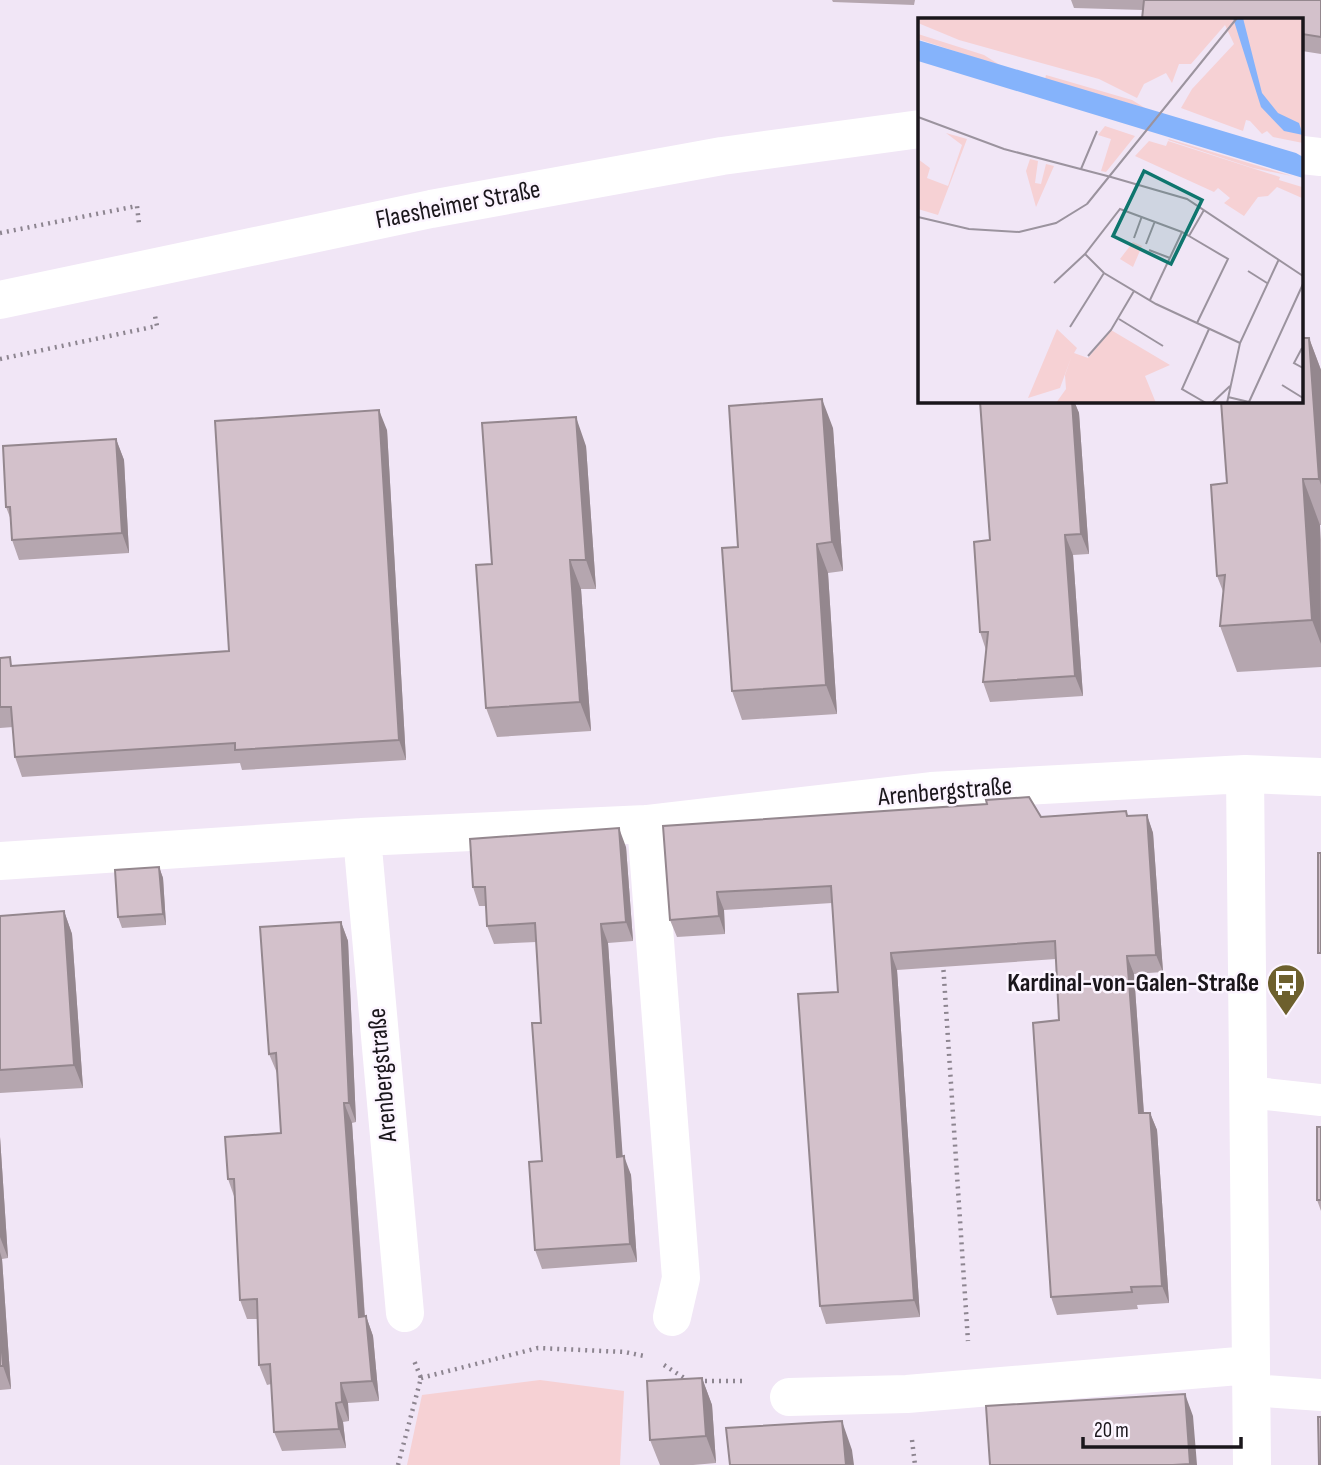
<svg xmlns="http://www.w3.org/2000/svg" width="1321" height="1465" font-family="'Sofia Sans Condensed',sans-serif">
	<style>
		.green { fill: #f6d1d4 }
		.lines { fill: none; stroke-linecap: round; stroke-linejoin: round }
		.path { stroke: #8d8590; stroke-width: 4.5; stroke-dasharray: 2 5; stroke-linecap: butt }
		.lane { stroke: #fff; stroke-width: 32 }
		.street { stroke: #fff; stroke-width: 38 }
		.secondary { stroke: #fff; stroke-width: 38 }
		.wall { fill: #b5a6af }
		.shaded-wall { fill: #94878e }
		.building { fill: #d3c1cb; stroke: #94878e; stroke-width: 2 }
		.labels { text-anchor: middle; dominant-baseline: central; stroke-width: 5; stroke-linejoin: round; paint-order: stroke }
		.street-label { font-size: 26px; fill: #1a161b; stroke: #fcf5ff }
		.poi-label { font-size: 26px; font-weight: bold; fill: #1a161b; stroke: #fcf5ff; text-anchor: end }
		.inset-road { fill: none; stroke: #9b939e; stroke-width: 2 }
		.view { fill: #0f766e; fill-opacity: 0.15; stroke: #0f766e; stroke-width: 3.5 }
		.inset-edge { fill: none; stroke: #1a161b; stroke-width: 3.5 }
	</style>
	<rect width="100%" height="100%" fill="#f1e6f6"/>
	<!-- green -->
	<path class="green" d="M540,1380L624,1391L620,1465H407L422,1395Z"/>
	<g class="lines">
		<!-- path -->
		<path class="path" d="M0,233L137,206L139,224
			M0,359L157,326L155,316
			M943,963L968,1341
			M664,1365L689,1381
			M421,1378L538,1348L625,1352L644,1356
			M698,1381H745
			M912,1440L915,1465
			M398,1465L421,1378L413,1358"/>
		<!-- lane -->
		<path class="lane" d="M1247,1092L1321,1100
			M1251,1390L1321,1395"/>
		<!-- street -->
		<path class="street" d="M646,824L681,1278L672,1317
			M362,837L405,1313
			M0,861L362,837L646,824L931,791L1245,774
			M789,1397L907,1394L1250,1365
			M1252,1465L1245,774L1321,777"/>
		<!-- secondary -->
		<path class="secondary" d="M1302,155L1321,157
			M0,300L431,209L722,156L920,129"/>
	</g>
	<!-- wall -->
	<path class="wall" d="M832,0H915L914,5L833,2Z
		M1071,0H1321V54L1302,51V19L1143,10L1074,8Z
		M1309,338L1321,370V525H1320L1321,540V667L1237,672L1220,626L1224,594L1217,576L1227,483Z
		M980,401H1074L1079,413L1089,554L1073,555L1083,696L990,702L983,682L986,650L980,632L990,540Z
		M833,428L843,571L828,573L837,714L742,720L732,691L738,547Z
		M387,430L406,760L242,770L240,763L22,777L15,757L13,727L0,728V658L13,666L229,651Z
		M116,439L124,460L129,553L19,560L12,540L11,520L6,507Z
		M586,446L596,589H581L591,731L497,737L486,708L492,564Z
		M1126,811L1128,816L1147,815L1153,833L1163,972L1134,974L1144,1113H1150L1157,1130L1169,1303L1137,1305L1138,1309L1057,1315L1051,1297L1059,1020L1056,959L897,970L920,1317L826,1324L820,1306L838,992L832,903L724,910L725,934L677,937L670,920L663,826L1041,817Z
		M626,847L633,941L608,943L622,1156L631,1175L637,1262L542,1269L535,1250L542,1161L541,1023L536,942L494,944L487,926L486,906H479L473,887Z
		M159,867L163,878L166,925L122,928L118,917Z
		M64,911L72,934L83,1088L0,1093V916Z
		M341,922L348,941L356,1122L352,1123L365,1316H366L373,1336L379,1401L348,1403L349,1421L343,1422L346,1448L282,1451L274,1432L271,1384L267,1385L259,1365L258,1319H247L240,1300L235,1199L228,1179L281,1133L277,1073L269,1054Z
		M1321,1127V1211L1317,1200Z
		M0,1137L8,1258L2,1259L11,1389L0,1390Z
		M702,1378L712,1405L716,1463L693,1465H660L650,1440Z"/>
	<!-- shaded-wall -->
	<path class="shaded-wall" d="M1309,338L1321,370V485L1319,479Z
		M822,399L833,428L843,571L832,542Z
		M1072,401H1074L1079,413L1089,554L1081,534Z
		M379,410L387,430L406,760L399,740Z
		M576,417L586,446L596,589L586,560Z
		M116,439L124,460L129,553L122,533Z
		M1303,479L1320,525L1321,644L1312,620Z
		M1065,535L1073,555L1083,696L1075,676Z
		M817,544L828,573L837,714L826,685Z
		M570,560L581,589L591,731L580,702Z
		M1147,815L1153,833L1163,972L1156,955Z
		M619,828L626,847L633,941L626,922Z
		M159,867L163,878L166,925L163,914Z
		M717,892L724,910L725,934L719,916Z
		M64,911L72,934L83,1088L74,1065Z
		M341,922L348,941L356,1122L349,1103Z
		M601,924L608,943L624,1175L617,1157Z
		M891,953L897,970L920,1317L914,1300Z
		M1127,956L1134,974L1145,1130L1139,1113Z
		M344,1103L352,1123L366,1337L359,1317Z
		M1150,1113L1157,1130L1169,1303L1162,1286Z
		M0,1137L8,1258L0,1237Z
		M624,1156L631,1175L637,1262L630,1244Z
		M0,1252L2,1259L11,1389L3,1366L0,1326Z
		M366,1316L373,1336L379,1401L372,1381Z
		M702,1378L712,1405L716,1463L706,1436Z
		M341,1383L348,1403L349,1421L342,1402Z
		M1185,1394L1193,1416L1197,1465H1191L1190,1464Z
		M336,1403L343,1422L346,1448L339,1429Z
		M842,1421L852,1450L854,1465H846Z"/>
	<!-- building -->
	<path class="building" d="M1144,0H1321V37L1302,34V19H1142Z
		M1302,338H1309L1319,479H1303L1312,620L1220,626L1225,575L1217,576L1211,485L1227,483L1221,401H1302Z
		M822,399L832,542L817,544L826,685L732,691L722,548L738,547L729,406Z
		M980,401H1072L1081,534L1065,535L1075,676L983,682L988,632H980L974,542L990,540Z
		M379,410L399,740L235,750V743L15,757L11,707H0V658L10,657L11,666L229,651L215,421Z
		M576,417L586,560H570L580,702L486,708L476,565L492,564L482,423Z
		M116,439L122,533L12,540L10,507H6L3,446Z
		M1029,797L1041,817L1126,811L1127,816L1147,815L1156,955L1127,956L1139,1113H1150L1162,1286L1131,1287L1132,1292L1051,1297L1033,1023L1059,1020L1055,941L891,953L914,1300L820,1306L798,994L838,992L831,886L717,892L719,916L670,920L663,826L987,804L986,800Z
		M619,828L626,922L601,924L617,1157L624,1156L630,1244L535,1250L529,1162L542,1161L532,1023H541L535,923L487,926L485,887H473L470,839Z
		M1318,853H1321V953H1318Z
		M159,867L163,914L118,917L115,870Z
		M64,911L74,1065L0,1070V916Z
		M341,922L349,1103H344L359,1317L366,1316L372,1381L341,1383L342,1402L336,1403L339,1429L274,1432L270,1364L259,1365L257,1299L240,1300L234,1179H228L225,1137L281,1133L276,1053L269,1054L260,927Z
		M1317,1127H1321V1200H1317Z
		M0,1326L3,1366H0Z
		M702,1378L706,1436L650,1440L647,1381Z
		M1185,1394L1190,1464L1173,1465H990L986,1406Z
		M1318,1417H1321V1465H1319Z
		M842,1421L846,1465H730L726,1428Z"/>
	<!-- icons -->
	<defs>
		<symbol id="bus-pin" viewBox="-11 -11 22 30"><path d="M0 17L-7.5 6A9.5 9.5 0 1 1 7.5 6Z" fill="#6d602d" stroke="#fcf5ff"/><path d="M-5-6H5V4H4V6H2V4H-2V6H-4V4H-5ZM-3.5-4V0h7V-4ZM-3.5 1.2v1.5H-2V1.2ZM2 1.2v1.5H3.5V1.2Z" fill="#fff"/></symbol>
	</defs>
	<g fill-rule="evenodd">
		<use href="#bus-pin" x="1264" y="961" width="44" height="60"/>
	</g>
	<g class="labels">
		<!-- street labels -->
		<g class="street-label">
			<text transform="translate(458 205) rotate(-11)">Flaesheimer Straße</text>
			<text transform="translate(945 792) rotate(-5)">Arenbergstraße</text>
			<text transform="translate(383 1075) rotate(-95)">Arenbergstraße</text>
		</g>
		<!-- poi labels -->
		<g class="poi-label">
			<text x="1259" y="983">Kardinal-von-Galen-Straße</text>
		</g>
	</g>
	<!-- overview -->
	<g transform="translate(918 18)">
		<rect width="385" height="385" fill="#f1e6f6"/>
		<path d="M0,0H385V125L355,119L349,113L344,116L332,103L328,102L325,113L263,90L274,71L316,26L307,7L273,46H261L254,65L248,55L226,66L219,80L181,61L41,22L0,5ZM0,16L66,37L85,49L0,21ZM128,57L214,82L227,90L127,61ZM187,108L217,118L188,154L183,153L193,121L180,117ZM28,115L49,121L20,197L0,191V141L12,150L9,160L30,168L44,127ZM250,122L251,121L374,158L335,150ZM231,123L248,128L250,123L362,159L361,162L384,169V180L359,169L350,178L340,179L326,198L306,185L312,180L300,170L296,174L217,138ZM112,141L120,143L117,165L123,166L128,146L136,148L118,189L108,153ZM215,224L224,228L215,249L202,241ZM139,311L159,330L156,335L170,340L193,312L252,347L227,358L238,385H138L148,371L147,357L154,337L142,370L110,380Z" fill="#f6d1d4"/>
		<path d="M315,0H325L344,75L360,95L381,105L385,117L366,113L343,89ZM0,22L378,135L385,139V160L0,43Z" fill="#85b3fb"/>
		<path class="inset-road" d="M0,99L86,131L193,159M163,151L179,113M193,159L269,181L385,258M169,186L319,0M0,199L51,211L101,214L138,205L169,186M271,218L310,241L279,305M216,220L224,198M228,226L237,203M231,232L252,240M167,236L186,255L238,286L322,325M330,253L349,265M136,265L167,236L202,191L264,214M232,282L264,214L271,218L286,192M201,301L245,328M152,309L186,255M384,330L376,345L385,350M170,338L193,312L216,273M364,367L385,380M310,379L331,384L385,266M288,385L264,371L291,311M294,385L312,368M309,385L322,325L361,241"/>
		<path class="view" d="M226,153L284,182L253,246L195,218Z"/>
		<rect width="385" height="385" class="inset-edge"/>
	</g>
	<!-- scale -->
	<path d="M1083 1437v10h158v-10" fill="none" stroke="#1a161b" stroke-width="3.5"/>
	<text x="1094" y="1437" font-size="21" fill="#1a161b" stroke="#fcf5ff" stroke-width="5" paint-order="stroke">20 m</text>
</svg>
